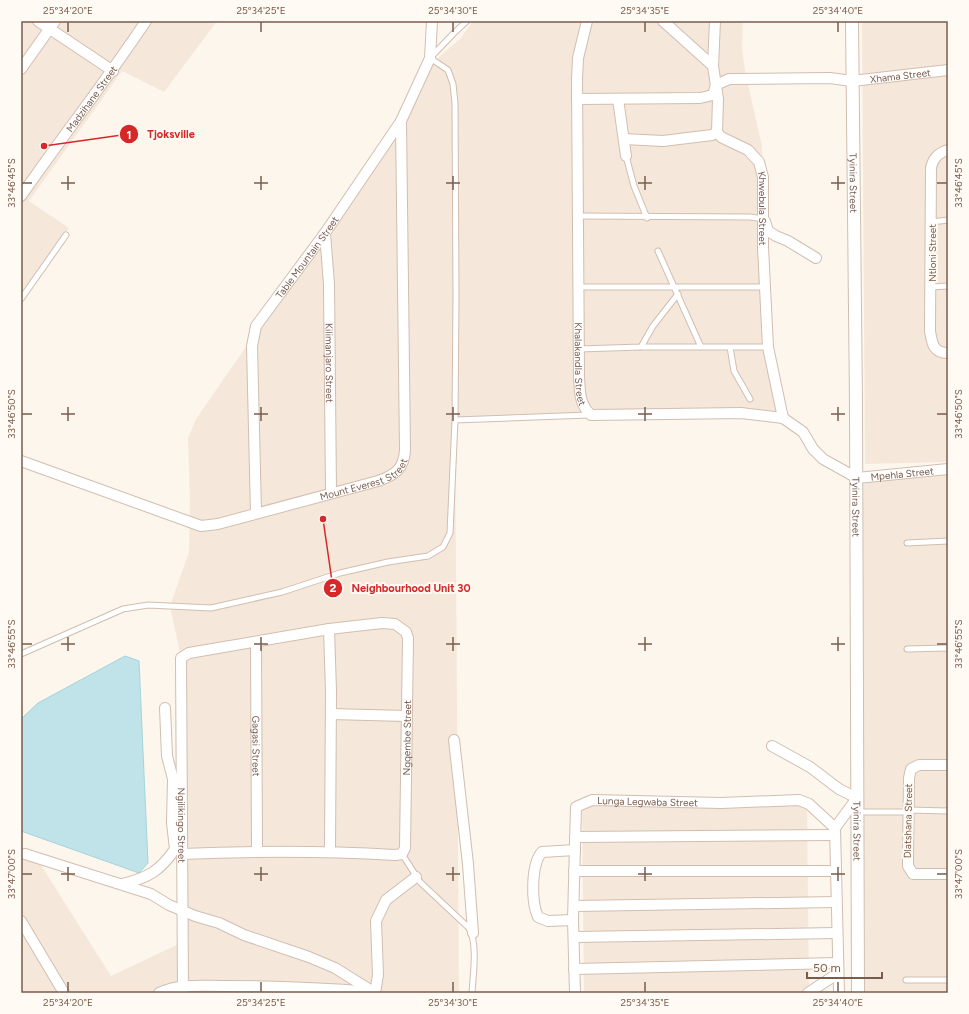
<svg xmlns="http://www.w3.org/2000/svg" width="969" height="1014" font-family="Figtree,sans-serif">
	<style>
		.residential { fill: #f5e8da }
		.water { fill: #bfe3e8; stroke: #a5d3da }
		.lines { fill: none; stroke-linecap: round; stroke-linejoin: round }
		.service-casing { stroke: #d1beb0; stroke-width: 7 }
		.minor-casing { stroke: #d1beb0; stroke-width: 12 }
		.tertiary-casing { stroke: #d1beb0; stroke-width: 14 }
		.service { stroke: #fff; stroke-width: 5 }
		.minor { stroke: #fff; stroke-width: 10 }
		.tertiary { stroke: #fff; stroke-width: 12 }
		.ticks { fill: none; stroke: #7a5c4d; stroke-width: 1.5 }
		.labels { text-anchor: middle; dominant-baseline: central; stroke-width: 4; stroke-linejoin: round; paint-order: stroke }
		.street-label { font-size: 10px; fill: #7a5c4d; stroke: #fffaf3 }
		.leader { fill: none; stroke: #d62828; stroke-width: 1.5 }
		.callout-dot { fill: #d62828; stroke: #fffaf3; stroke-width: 1.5 }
		.mark-label { font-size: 12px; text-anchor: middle; font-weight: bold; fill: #fff }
		.callout-label { font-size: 11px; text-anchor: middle; font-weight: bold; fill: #d62828; stroke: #fffaf3; stroke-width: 4; stroke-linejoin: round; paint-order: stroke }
		.neatline { fill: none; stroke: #7a5c4d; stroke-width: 1.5 }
		.ticks-label { font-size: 10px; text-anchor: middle; fill: #7a5c4d }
	</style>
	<rect width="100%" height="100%" fill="#fdf6ec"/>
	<!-- residential -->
	<path class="residential" d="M21,21H217L164,92L122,71L29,201L69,228L21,295Z
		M473,21H743L742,47L745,71L762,146L768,347L784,418L739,414L455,420L459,993H21V847L32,851L111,976L183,942L181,658L170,606L189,552L190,500L188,438L196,419L325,233L401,121L423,71L460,39Z
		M862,21H948V462L865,464Z
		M948,473V993H865L864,808L857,798L862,481Z
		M807,803L809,993H584L582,806Z"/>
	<!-- water -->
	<path class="water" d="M125,656L139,661L148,863L139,873L21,831V719L38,703Z"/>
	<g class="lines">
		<defs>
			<path id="service" d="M626,156L634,186L647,218
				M578,216L750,217L764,219
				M932,222L948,220
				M658,251L701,347
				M579,287H765
				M931,287L948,286
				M21,299L66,235
				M641,347L653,326L678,294
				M730,347L734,371L750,399
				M579,349L641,347H768
				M455,420L589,415
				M907,543L948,541
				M907,649L948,648
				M21,654L123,609L148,605L211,608L282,592L340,573L388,562L428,556L443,547L450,533L455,420L456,296L455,103L453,84L448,70L430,58L454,33L467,21
				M908,810L948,811
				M858,812H908
				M402,854L420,882L469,928C478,944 473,975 472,993
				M906,980H948"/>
			<g id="minor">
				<path d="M38,21L113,71"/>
				<path id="s1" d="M587,21L578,58L577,79L579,376C580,392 579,404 591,415L741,413L783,418L803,432L813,449L823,459L857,478L948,469"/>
				<path d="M663,21L713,66"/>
				<path id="s2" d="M715,21L713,66L718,99L717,132L721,137L748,150L759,162L763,177V247L768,347L783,418"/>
				<path d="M21,69L55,21"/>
				<path id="s3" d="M577,99L700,98L713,95L716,85L729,79L830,78L852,81L948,70"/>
				<path d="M618,99L626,156"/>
				<path d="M624,139L663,141L712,135L717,132"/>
				<path d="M948,150C938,153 933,158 931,168L930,331C932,343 933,353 948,353"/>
				<path id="s4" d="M21,196C62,137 106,81 146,21"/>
				<path d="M765,221L768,231L776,236L788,241L816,258"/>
				<path id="s5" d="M325,233L329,284L331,493"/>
				<path id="s6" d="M21,461L201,526L218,524L378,481C395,475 404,469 405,450L401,121"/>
				<path id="s7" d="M256,513L252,346L256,326L325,233L401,121L430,58L432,21"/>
				<path d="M329,629L331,691L330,851"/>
				<path id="s8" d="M256,642L257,851"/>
				<path d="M331,714L406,716"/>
				<path d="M454,740L468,864L473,933"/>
				<path d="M948,765H919L911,769L909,778L908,858V866L913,874H948"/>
				<path d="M835,828L839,993"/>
				<path d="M575,837L835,835"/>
				<path d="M25,854L151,894L169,905L195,916L219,923L244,935L309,957L335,968L375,993L378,975L376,921L386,900L416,877"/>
				<path id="s9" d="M182,854C253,851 324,851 395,855L402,854L405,848L408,638L406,632L395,624L382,623L329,629L189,653L181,658L183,993"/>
				<path d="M574,871H835"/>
				<path d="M122,884C148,878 160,871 175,849L172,823L173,779L167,756L165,708"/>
				<path d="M574,906L836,902"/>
				<path d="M573,920L548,921L538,917C531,902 531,864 542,852L575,850"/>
				<path d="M21,921L64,993"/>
				<path d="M574,937L837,933"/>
				<path d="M574,969L837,963"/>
				<path d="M159,993C180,983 203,986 225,986C274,986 323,988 372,992"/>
				<path id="s10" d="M575,993L573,920L576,807L592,800L721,803L799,800L809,804L835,828L857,798L839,789L810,767L772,746"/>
				<path d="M808,993L837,974"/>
			</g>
			<g id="tertiary">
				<path id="s11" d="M852,21L856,404L858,993"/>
			</g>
		</defs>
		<!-- service casing -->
		<use href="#service" class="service-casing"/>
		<!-- minor casing -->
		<use href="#minor" class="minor-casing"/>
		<!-- tertiary casing -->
		<use href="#tertiary" class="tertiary-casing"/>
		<!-- service -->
		<use href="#service" class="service"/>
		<!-- minor -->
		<use href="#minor" class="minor"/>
		<!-- tertiary -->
		<use href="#tertiary" class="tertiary"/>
	</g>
	<!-- ticks -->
	<path class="ticks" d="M68,22V32M261,22V32M453,22V32M645,22V32M838,22V32M68,176V190M261,176V190M453,176V190M645,176V190M838,176V190M22,183H32M61,183H75M254,183H268M446,183H460M638,183H652M831,183H845M937,183H947M68,407V421M261,407V421M453,407V421M645,407V421M838,407V421M22,414H32M61,414H75M254,414H268M446,414H460M638,414H652M831,414H845M937,414H947M68,637V651M261,637V651M453,637V651M645,637V651M838,637V651M22,644H32M61,644H75M254,644H268M446,644H460M638,644H652M831,644H845M937,644H947M68,867V881M261,867V881M453,867V881M645,867V881M838,867V881M22,874H32M61,874H75M254,874H268M446,874H460M638,874H652M831,874H845M937,874H947M68,982V992M261,982V992M453,982V992M645,982V992M838,982V992"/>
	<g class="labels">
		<!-- street labels -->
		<g class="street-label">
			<text stroke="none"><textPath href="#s3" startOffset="333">Xhama Street</textPath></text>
			<text stroke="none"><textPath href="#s4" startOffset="120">Madzihane Street</textPath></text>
			<text stroke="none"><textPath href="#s11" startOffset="162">Tyinira Street</textPath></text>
			<text stroke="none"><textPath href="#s2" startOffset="211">Khwebula Street</textPath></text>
			<text transform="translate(932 253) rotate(-90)">Ntloni Street</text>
			<text stroke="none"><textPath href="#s7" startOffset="273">Table Mountain Street</textPath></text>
			<text stroke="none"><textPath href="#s5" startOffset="130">Kilimanjaro Street</textPath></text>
			<text stroke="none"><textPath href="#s1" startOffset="344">Khalakandla Street</textPath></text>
			<text stroke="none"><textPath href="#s1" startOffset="733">Mpehla Street</textPath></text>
			<text stroke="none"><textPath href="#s6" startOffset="362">Mount Everest Street</textPath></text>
			<text stroke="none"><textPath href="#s11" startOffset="486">Tyinira Street</textPath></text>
			<text stroke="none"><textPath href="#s9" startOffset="337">Ngqembe Street</textPath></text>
			<text stroke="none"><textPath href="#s8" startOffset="104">Gagasi Street</textPath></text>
			<text stroke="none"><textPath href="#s10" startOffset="259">Lunga Legwaba Street</textPath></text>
			<text transform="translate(908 821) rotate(-89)">Dlatshana Street</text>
			<text stroke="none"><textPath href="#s9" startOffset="842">Ngilikingo Street</textPath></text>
			<text stroke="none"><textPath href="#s11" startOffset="810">Tyinira Street</textPath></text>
		</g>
	</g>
	<!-- callouts -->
	<path class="leader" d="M44 146L129 134M323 519L333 588"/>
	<g class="callout-dot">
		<circle cx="44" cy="146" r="4"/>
		<circle cx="323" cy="519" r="4"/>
		<circle cx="129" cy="134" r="10"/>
		<circle cx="333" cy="588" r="10"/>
	</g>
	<g class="mark-label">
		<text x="129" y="139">1</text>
		<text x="333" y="592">2</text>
	</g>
	<g class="callout-label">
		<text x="171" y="138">Tjoksville</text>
		<text x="411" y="592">Neighbourhood Unit 30</text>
	</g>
	<!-- border -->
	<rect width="969" height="1014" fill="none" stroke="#fffaf3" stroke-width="44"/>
	<!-- scale -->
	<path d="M807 972v6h75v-6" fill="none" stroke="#7a5c4d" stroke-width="2"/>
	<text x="813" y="972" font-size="12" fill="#7a5c4d" stroke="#fffaf3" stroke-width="3" paint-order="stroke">50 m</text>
	<rect x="22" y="22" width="925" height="970" class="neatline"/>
	<g class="ticks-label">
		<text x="68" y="14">25°34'20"E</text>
		<text x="261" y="14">25°34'25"E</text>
		<text x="453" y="14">25°34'30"E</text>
		<text x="645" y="14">25°34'35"E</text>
		<text x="838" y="14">25°34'40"E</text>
		<text transform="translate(11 183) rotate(-90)" y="4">33°46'45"S</text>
		<text transform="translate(958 183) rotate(-90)" y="4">33°46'45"S</text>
		<text transform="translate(11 414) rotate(-90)" y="4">33°46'50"S</text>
		<text transform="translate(958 414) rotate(-90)" y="4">33°46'50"S</text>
		<text transform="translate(11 644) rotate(-90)" y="4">33°46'55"S</text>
		<text transform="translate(958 644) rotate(-90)" y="4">33°46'55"S</text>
		<text transform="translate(11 874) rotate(-90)" y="4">33°47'00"S</text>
		<text transform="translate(958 874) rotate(-90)" y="4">33°47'00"S</text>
		<text x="68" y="1006">25°34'20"E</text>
		<text x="261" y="1006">25°34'25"E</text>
		<text x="453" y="1006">25°34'30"E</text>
		<text x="645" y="1006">25°34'35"E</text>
		<text x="838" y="1006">25°34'40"E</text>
	</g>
</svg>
